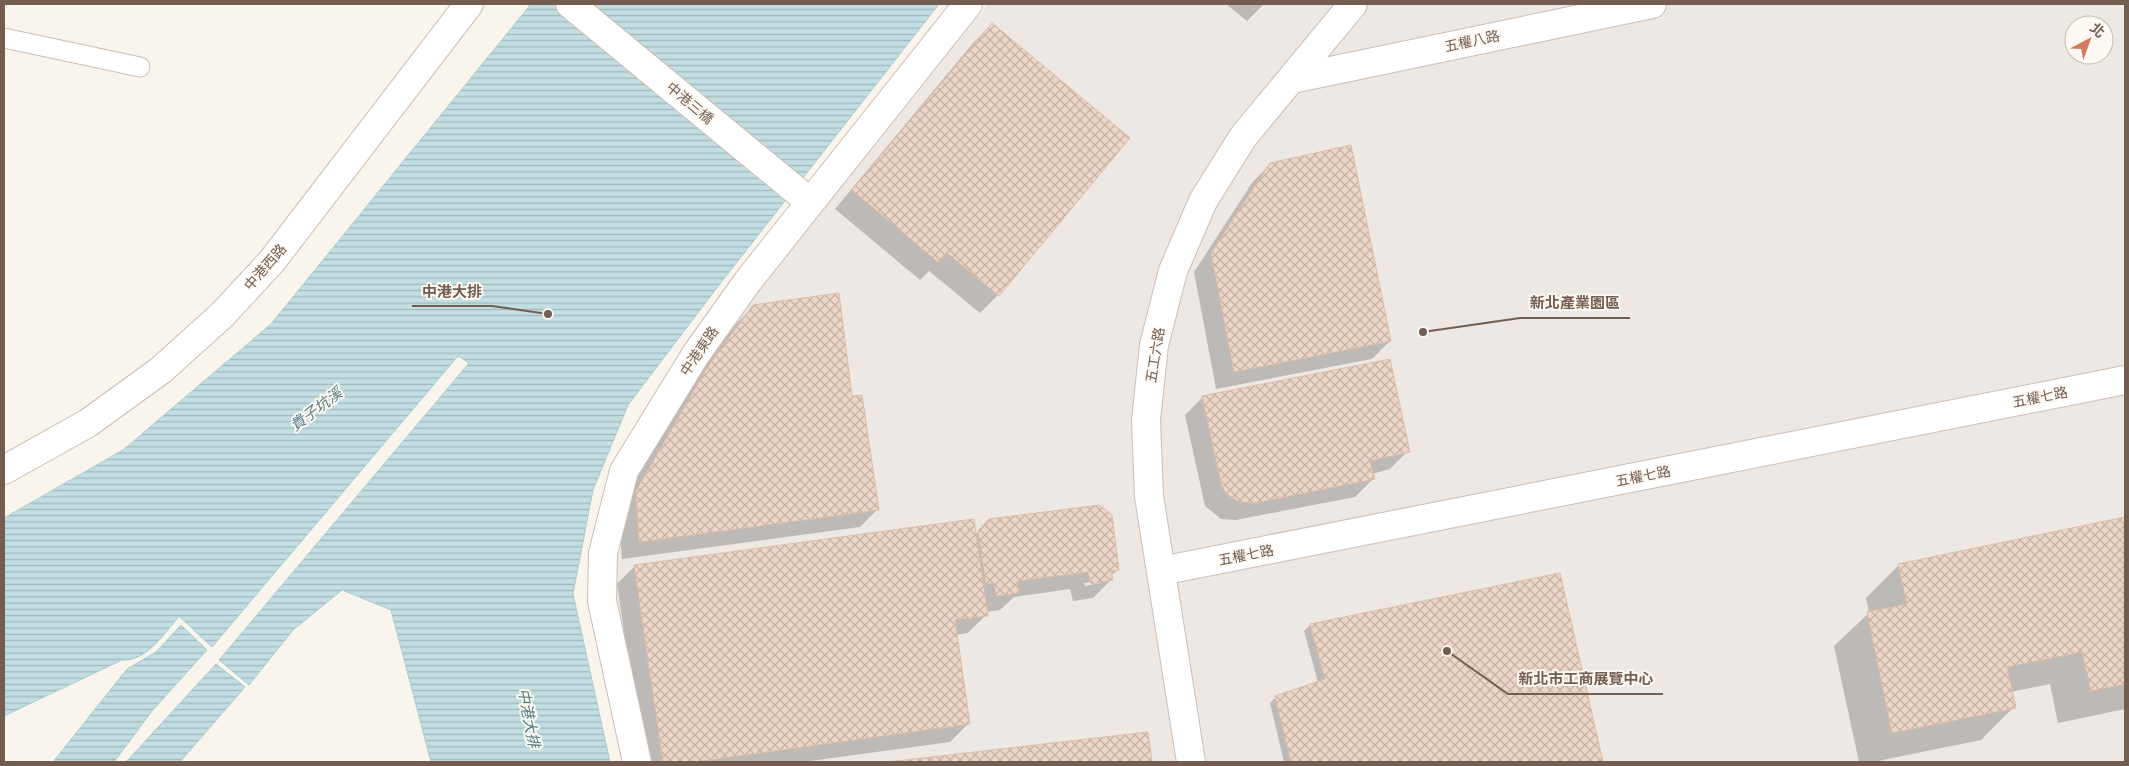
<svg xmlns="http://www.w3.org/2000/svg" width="2129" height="766" font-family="Mulish,'Noto Sans TC',sans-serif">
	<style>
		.industrial { fill: #ede8e4; fill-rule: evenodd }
		.water { fill: url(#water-rules); stroke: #aacdd2 }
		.shadow { fill: #0003; fill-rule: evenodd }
		.building { fill: url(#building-cross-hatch); stroke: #ddbda9 }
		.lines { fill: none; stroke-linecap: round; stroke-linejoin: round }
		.lane-casing { stroke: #ccbdb3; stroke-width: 21 }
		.street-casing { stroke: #ccbdb3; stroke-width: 30 }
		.lane { stroke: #fff; stroke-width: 19 }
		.street { stroke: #fff; stroke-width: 28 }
		.labels { text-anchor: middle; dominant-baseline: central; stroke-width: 4; stroke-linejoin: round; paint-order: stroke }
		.street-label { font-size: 14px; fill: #735d51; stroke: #fdf9f2 }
		.water-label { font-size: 15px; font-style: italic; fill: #4d7a83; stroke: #fdf9f2 }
		.leader { fill: none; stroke: #735d51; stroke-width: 2 }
		.callout-dot { fill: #735d51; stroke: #fdf9f2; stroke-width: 2 }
		.callout-label { font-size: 15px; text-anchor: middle; font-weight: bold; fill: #735d51; stroke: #fdf9f2; stroke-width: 4; stroke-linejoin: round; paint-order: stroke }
	</style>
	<defs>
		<pattern id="water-rules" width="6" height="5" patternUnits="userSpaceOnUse" patternTransform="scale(1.25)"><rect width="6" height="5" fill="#c2dee2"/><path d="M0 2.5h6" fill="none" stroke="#a2b7ba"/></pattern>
		<pattern id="building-cross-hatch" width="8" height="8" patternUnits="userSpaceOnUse" patternTransform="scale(1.25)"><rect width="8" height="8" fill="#ecd6c7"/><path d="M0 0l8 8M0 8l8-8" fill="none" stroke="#c4b1a4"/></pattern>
	</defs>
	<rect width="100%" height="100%" fill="#faf5ec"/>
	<!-- industrial -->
	<path class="industrial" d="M988,4H2125V762H646L613,604L621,529L639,464L759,279ZM2074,25H2104V55H2074Z"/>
	<!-- water -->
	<path class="water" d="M531,4H939L716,289L628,405L593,490L573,594L610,762H431L391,610L342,590L293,630L249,685L219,660L469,363L458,356L212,647L179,616C165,633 146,662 122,660L4,716V518L123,450L271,324Z
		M181,625L207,650L152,711L114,762H53L127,669L156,652Z
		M216,664L245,687L180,762H126Z"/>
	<!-- shadow -->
	<path class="shadow" d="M1226,4H1264L1247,21Z
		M992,24L998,295L980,313L929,271L920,280L835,209L974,42Z
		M1270,164L1390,341L1372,359L1216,389L1194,272L1252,183Z
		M754,306L851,398L878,509L860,527L622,559L618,510L689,388L735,325Z
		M1203,397L1408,451L1390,469L1372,474L1373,479L1355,497L1236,520L1221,519L1205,506L1185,415Z
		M2125,518V709L2058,723L2050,684L2011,692L2014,707L1981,740L1873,762H1859L1834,646L1869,613L1866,598L1899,565Z
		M990,520L1118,569L1111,576V580L1093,598L1073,601L1070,589L1014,597L1000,610L986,612V615L968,633L956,635L968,724L950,742L803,762H643L617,584L635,566L975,535ZM1101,581V583L1085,586L1084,583Z
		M1559,575L1602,762H1284L1270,703L1276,697L1318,682L1304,631L1310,625Z
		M1147,733L1150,762H899Z"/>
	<!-- building -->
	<path class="building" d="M992,23L1130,138L999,296L947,253L939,263L852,190Z
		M1351,145L1391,341L1234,372L1211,253L1270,163Z
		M839,293L852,396L862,395L879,510L639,542L636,491L707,368L753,305Z
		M1390,359L1410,452L1370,461L1375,479L1255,503L1239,502L1227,494L1222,487L1202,396Z
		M1100,505L1112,515L1119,570L1111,571L1113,580L1091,584L1088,572L1017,581L1019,593L996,596L994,583L986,584L978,531L989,519Z
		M2125,517V684L2091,691L2082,652L2007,667L2016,708L1892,733L1867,612L1907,604L1898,564Z
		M974,519L988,616L955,620L970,724L694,762H663L634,565Z
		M1560,573L1603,762H1291L1275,696L1325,679L1310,624Z
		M1148,732L1152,762H888Z"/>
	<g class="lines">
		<defs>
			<path id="lane" d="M4,38L140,67"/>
			<path id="street" d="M570,4L810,202
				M1292,79L1652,4
				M4,470L88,423L161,370L222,315L272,261L469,4
				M1161,571L2125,380
				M637,762L602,601L603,553L624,471L696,354L748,281L968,4
				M1191,762L1149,496L1146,420L1154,345L1173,271L1203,201L1243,137L1353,4"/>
		</defs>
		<!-- lane casing -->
		<use href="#lane" class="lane-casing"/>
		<!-- street casing -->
		<use href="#street" class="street-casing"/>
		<!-- lane -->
		<use href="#lane" class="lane"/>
		<!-- street -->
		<use href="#street" class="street"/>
	</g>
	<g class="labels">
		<!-- street labels -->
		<g class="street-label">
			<text transform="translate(1472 41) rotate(-12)">五權八路</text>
			<text transform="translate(690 103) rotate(40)">中港三橋</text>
			<text transform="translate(265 267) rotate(-49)">中港西路</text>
			<text transform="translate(699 351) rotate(-56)">中港東路</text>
			<text transform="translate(1155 355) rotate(-81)">五工六路</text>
			<text transform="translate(2040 397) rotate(-11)">五權七路</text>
			<text transform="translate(1643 476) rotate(-11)">五權七路</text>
			<text transform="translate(1246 555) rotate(-11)">五權七路</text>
		</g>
		<!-- water labels -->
		<g class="water-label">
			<text transform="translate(316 409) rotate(-37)">貴子坑溪</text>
			<text transform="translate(529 718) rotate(79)">中港大排</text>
		</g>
	</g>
	<!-- callouts -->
	<path class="leader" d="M548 314L492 306H412M1423 332L1520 318H1630M1447 651L1508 694H1663"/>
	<g class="callout-dot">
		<circle cx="548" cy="314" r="5"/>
		<circle cx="1423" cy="332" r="5"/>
		<circle cx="1447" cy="651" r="5"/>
	</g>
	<g class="callout-label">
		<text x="452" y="297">中港大排</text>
		<text x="1575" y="308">新北產業園區</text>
		<text x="1586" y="684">新北市工商展覽中心</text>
	</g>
	<!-- border -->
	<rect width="2129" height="766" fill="none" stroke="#735d51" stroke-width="10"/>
	<!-- north arrow -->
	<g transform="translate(2089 40) rotate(41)"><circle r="24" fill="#fdf9f2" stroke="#c6bbb2"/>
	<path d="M0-4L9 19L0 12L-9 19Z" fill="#d47a62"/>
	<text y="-8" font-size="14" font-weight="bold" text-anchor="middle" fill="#735d51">北</text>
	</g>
</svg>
